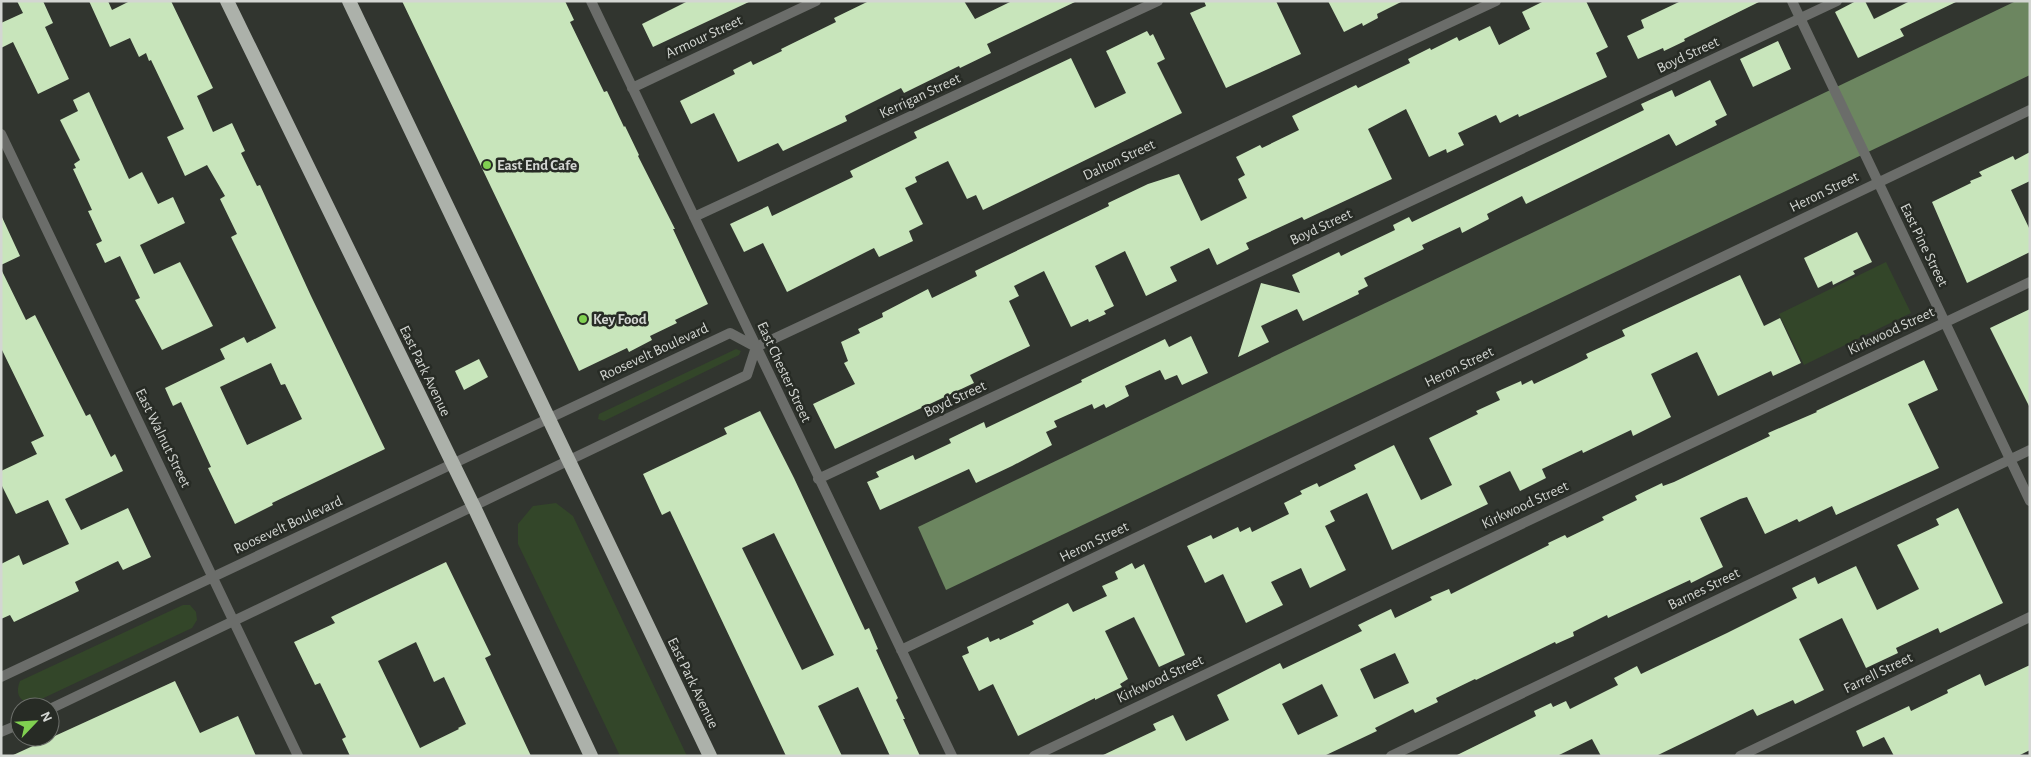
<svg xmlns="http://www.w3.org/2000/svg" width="2031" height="757" font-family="'Alegreya Sans',sans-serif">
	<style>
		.green { fill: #334629 }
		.water { fill: #6c8660 }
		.building { fill: #c8e5bb; fill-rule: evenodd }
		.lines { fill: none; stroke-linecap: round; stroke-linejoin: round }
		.minor { stroke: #6b6d6a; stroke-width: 10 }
		.trunk { stroke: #acb1aa; stroke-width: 14 }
		.poi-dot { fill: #80d051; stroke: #272b25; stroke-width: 2 }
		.labels { text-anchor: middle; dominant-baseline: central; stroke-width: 5; stroke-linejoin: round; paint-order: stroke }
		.street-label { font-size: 15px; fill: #d3d6d2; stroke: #272b25 }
		.poi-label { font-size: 15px; font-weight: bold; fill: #d3d6d2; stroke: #272b25; text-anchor: start }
	</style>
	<rect width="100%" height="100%" fill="#31352f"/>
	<!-- green -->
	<path class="green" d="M1886,262L1911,313L1804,365L1779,314Z
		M736,349L741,351L739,355L604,421L598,419L599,414Z
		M556,503L573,516L687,756H620L518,544V524L533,506Z
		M183,605H190L196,612L197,620L192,628L33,703C19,702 15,694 20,681Z"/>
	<!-- water -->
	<path class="water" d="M2016,1H2030V75L946,590L918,527Z"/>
	<!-- building -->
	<path class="building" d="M17,1H43L53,23L45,27L69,79L38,94L13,42L1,48V23L23,13Z
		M89,1H108L112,10L130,1H171L213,88L197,96L213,132L232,123L245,151L241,153L257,186L260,185L311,296L385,449L272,503L273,505L235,524L208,468L211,467L181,402L173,406L165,388L225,359L220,349L244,337L247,343L276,328L231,237L237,234L220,199L225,196L207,165L185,176L167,137L184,129L151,60L149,61L146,53L139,57L130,38L110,47ZM271,363L281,385L285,384L302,419L247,445L220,387Z
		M402,1H565L574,20L570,22L604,92L607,91L624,127L625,126L639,155L638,156L675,229H673L708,304L675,320L677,323L650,336L652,340L629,352L627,348L579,371Z
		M688,1H751L653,47L642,24Z
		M869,1H964L975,19L1012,1H1077L987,44L991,53L960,68L959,66L904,93L901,88L845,116L847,121L783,151L778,143L738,162L714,113L691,124L680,101L735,74L733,70L751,61L753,65L782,51L781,49L836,22L834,18Z
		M1204,1H1276L1301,54L1226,88L1190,13L1206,6Z
		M1328,1H1403L1377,14L1378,18L1363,26L1362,23L1344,32Z
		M1544,1H1586L1608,47L1596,53L1607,77L1519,117L1518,114L1500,123L1496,115L1458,133L1464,145L1447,153L1446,149L1429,157L1406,109L1368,129L1392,179L1304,220L1302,217L1246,243L1249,249L1217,265L1209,248L1170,267L1177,281L1146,296L1125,251L1095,266L1114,306L1104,311L1106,314L1089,322L1088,319L1071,327L1044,271L1014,286L1019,296L1009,301L1030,346L970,375L974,383L835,449L813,404L855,384L844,363L848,361L841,342L860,333L858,329L883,317L882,313L928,289L932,298L977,276L975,271L1109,206L1108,203L1148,184L1179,174L1201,221L1247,198L1238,179L1245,175L1236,157L1260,145L1262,148L1299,130L1292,116L1356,85L1358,88L1410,63L1408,59L1430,48L1431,50L1457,37L1459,41L1490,26L1499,45L1530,29L1522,12Z
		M1681,1H1761L1684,39L1685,41L1664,51L1663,48L1638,59L1627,36L1644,28L1641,20Z
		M1856,1H1865L1874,19L1910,1H1958L1900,29L1904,36L1858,58L1835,12Z
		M1147,31L1150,36L1153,34L1165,59L1157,63L1182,113L983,210L976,195L967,199L948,161L915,177L917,182L905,188L923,224L909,231L913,241L879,257L874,248L787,292L763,243L744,252L730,224L768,206L772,216L853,177L850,171L917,138L914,132L1071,58L1095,108L1126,93L1106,51Z
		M1778,41L1791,69L1753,87L1740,59Z
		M1710,80L1727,115L1715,121L1717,125L1676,146L1669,134L1526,204L1522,196L1487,214L1489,219L1462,233L1460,227L1422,245L1424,249L1364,278L1368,286L1358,291L1359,294L1303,321L1297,309L1261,326L1269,342L1238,357L1261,283L1300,293L1292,275L1339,252L1341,256L1351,251L1395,230L1393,225L1409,217L1412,222L1560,151L1644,110L1641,104L1672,90L1675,97Z
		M89,92L129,179L142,172L158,204L173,197L185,223L140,245L154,274L180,262L213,326L162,350L135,300L140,298L120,256L105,263L96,244L102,241L88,211L92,210L73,169L76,168L74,164L80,160L60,120L78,111L73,100Z
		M2030,152V181L2011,190L2030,230V252L1967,283L1932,202L1971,183L1970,181L1982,176L1979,172L2013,156L2015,160Z
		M1,215L20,256L1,265Z
		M1857,232L1872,262L1853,271L1855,274L1833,285L1832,281L1818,288L1804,258Z
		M1,269L26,320L35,315L86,416L90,414L111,457L115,454L123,471L65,499L81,530L128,508L151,557L123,570L118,561L75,582L79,591L14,622L10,615L1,619V564L19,555L23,565L69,544L48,500L16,514L1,484V471L37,454L31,442L44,436L1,348Z
		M1740,275L1764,326L1780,318L1801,363L1773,376L1771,371L1718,396L1697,352L1651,374L1671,417L1633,436L1631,430L1583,453L1582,450L1542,469L1546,478L1520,491L1510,471L1479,486L1488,504L1392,550L1367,493L1330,511L1335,521L1325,526L1346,570L1310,588L1301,568L1271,582L1283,605L1246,623L1223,574L1205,583L1187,546L1211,535L1213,539L1238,527L1240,532L1250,527L1252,532L1289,514L1284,503L1302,494L1300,491L1317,483L1319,487L1356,469L1354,465L1394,445L1421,500L1452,485L1429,438L1478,414L1476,411L1500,400L1496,392L1521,381L1522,385L1532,380L1534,384L1572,366L1588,358L1586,354L1625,336L1622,330Z
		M2030,309V408L1990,328Z
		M1191,336L1208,373L1182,385L1177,375L1165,380L1160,370L1125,386L1129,396L1106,408L1104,404L1094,409L1092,404L1054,421L1057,427L1046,432L1052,445L1012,466L976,483L969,469L880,510L867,482L879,477L876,472L913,455L915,460L951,443L949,439L984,422L986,428L1082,382L1081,380L1165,339L1169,347Z
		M479,359L488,377L464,390L455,371Z
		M1924,360L1938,390L1908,404L1939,468L1836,515L1832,506L1799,522L1797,519L1765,534L1747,497L1740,499L1700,518L1723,567L1691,583L1690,580L1608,618L1607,615L1573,632L1574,636L1556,644L1555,642L1476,680L1475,679L1436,698L1438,702L1415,713L1413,709L1375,728L1377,731L1324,756H1101L1156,730L1153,724L1173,715L1186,741L1229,720L1217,695L1280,663L1283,669L1362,631L1358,625L1391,609L1395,618L1432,600L1430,597L1449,589L1451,594L1549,545L1548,543L1565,535L1567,538L1604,520L1602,517L1637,500L1635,496L1662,483L1663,486L1674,482L1770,436L1768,433L1817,412L1816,411ZM1395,653L1409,683L1374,699L1360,669ZM1322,684L1338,716L1298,735L1282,704Z
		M760,411L794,478L865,630L869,628L878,649L876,650L898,698L896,700L905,719H903L920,756H890L858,687L818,706L842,756H786L670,511L662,515L643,474L727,434L724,428ZM774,533L834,655L802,670L742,548Z
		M1958,508L2003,603L1940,633L1938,628L1896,648L1898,653L1866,668L1842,618L1799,639L1824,690L1795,704L1793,700L1757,716L1753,709L1656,756H1601L1592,739L1557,756H1455L1536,716L1534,711L1551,703L1553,707L1566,701L1570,709L1618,685L1614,678L1637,666L1641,674L1727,633L1797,598L1792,588L1815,577L1818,584L1856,566L1877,610L1919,589L1897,545L1939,525L1936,519Z
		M446,562L491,655L485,658L531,756H350L342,739L346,737L320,683L315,685L294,642L335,623L331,617ZM416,642L434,682L444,677L466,724L458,728L459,729L420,748L378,661Z
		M1132,563L1135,569L1144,564L1185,655L1159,667L1134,617L1105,631L1128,679L1120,684L1122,687L1095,700V698L1018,736L993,684L979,691L962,656L969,653L967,647L988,637L990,642L999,638L1000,640L1034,624L1032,621L1068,603L1073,612L1107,596L1102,586L1118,579L1115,572Z
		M2030,665V750L2018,756H1894L1884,737L1863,747L1856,731L1909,706L1911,711L1948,693L1947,690L1980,674L1985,686Z
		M175,681L200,733L238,716L256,756H11Z"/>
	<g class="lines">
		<!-- minor -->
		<path class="minor" d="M591,1L952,756
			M1792,1L2030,501
			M632,88L816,1
			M1,134L298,756
			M694,217L1158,1
			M756,347L1496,1
			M818,479L1837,1
			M901,650L2030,110
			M1,677L730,333L756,347
			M50,709L747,375L756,347
			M1,732L20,724
			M1034,756L2030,282
			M1391,756L2030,450
			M1740,756L2030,617"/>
		<!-- trunk -->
		<path class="trunk" d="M227,1L474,507L591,756
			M349,1L710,756"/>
	</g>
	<!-- markers -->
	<g class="poi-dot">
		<circle cx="487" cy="165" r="5"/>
		<circle cx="583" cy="319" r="5"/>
	</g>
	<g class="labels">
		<!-- street labels -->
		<g class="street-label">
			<text transform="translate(704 37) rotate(-25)">Armour Street</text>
			<text transform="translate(1688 55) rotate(-25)">Boyd Street</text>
			<text transform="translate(920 96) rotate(-25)">Kerrigan Street</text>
			<text transform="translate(1119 160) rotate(-25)">Dalton Street</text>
			<text transform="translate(1824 192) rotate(-26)">Heron Street</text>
			<text transform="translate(1321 227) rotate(-25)">Boyd Street</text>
			<text transform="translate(1924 245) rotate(64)">East Pine Street</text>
			<text transform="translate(1891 331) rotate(-25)">Kirkwood Street</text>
			<text transform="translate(654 352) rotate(-25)">Roosevelt Boulevard</text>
			<text transform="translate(1459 367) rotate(-26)">Heron Street</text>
			<text transform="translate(425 371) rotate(64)">East Park Avenue</text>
			<text transform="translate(784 372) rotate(65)">East Chester Street</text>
			<text transform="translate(955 399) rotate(-25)">Boyd Street</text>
			<text transform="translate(163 438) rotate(64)">East Walnut Street</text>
			<text transform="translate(1525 505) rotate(-25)">Kirkwood Street</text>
			<text transform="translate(288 525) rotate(-25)">Roosevelt Boulevard</text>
			<text transform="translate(1094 542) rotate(-26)">Heron Street</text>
			<text transform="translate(1704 589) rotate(-26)">Barnes Street</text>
			<text transform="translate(1878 673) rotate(-26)">Farrell Street</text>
			<text transform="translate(1160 679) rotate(-25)">Kirkwood Street</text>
			<text transform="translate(693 683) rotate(64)">East Park Avenue</text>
		</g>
		<!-- poi labels -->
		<g class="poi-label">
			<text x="497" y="165">East End Cafe</text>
			<text x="593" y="319">Key Food</text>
		</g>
	</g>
	<!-- border -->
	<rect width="2031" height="757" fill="none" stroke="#d3d6d2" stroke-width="5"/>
	<!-- north arrow -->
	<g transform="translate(35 722) rotate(65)"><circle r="24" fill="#272b25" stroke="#6c6f6a"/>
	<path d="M0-4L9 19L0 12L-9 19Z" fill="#80d051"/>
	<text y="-8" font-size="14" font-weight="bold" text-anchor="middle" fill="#d3d6d2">N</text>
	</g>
</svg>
